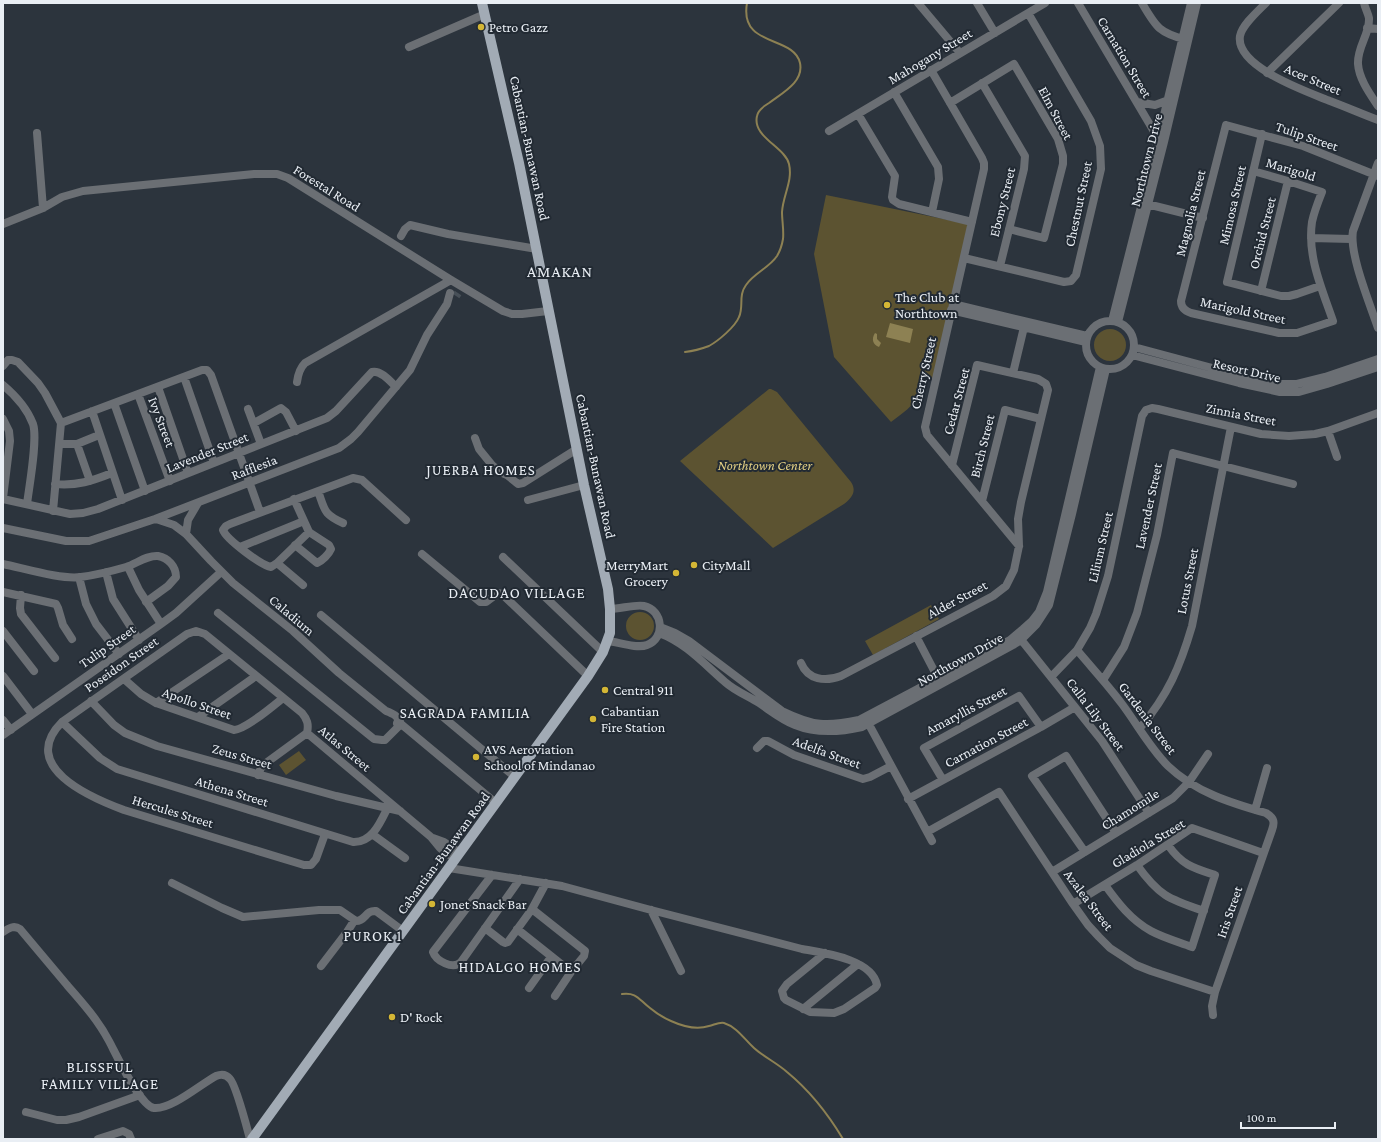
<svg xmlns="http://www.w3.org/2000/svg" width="1381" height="1142" font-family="'Crimson Pro',serif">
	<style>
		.green { fill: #5c5331 }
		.water { fill: #8d8153 }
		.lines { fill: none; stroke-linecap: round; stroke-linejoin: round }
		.stream { stroke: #8d8153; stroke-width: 2 }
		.minor-tunnel { stroke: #485058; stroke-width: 8; stroke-dasharray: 8 4; stroke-linecap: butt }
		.minor { stroke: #6b6f74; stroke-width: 8 }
		.major { stroke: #a2abb5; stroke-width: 10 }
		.poi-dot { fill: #d4b635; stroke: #222a33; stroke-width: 1.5 }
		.labels { text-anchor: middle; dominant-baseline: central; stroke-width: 4; stroke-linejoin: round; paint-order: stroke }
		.poi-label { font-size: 14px; fill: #e9eef4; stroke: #222a33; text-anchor: start }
		.street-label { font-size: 14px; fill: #e9eef4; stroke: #222a33 }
		.park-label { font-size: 14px; font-style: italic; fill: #e1ce83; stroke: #222a33 }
		.neighbourhood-label { font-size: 15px; letter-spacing: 1px; fill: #e9eef4; stroke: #222a33 }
		.quarter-label { font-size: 16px; letter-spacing: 1px; fill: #e9eef4; stroke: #222a33 }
	</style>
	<rect width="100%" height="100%" fill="#2c343d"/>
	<!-- green -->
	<path class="green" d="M826,195L968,224L933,378L925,376C916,404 914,405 891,422L834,357L814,254Z
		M1094 345a16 16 0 1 1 32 0a16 16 0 1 1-32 0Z
		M769,389H771L777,392L851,482C857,491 852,498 844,504L773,548L680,461Z
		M931,605L939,619L873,655L865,641Z
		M626 626a14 14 0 1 1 28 0a14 14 0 1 1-28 0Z
		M299,751L306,760L286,775L279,765Z"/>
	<!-- water -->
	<path class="water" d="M890,323L913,329L910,343L886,337Z
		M875,333L877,334V339L881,343L879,347C873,345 871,339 875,333Z"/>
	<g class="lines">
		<!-- stream -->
		<path class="stream" d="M685,352C694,351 701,349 709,346C718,341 735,327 739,317C744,306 738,296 746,285C754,273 769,268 777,256C780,251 782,245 783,239C784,230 782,221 782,212C783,195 793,181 789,164C785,147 752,137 757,116C758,110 764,106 769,103C782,93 804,82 800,63C794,35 739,48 747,3
			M622,994C637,992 639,1000 650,1008C656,1013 664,1018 671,1021C682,1026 697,1030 709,1026C714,1025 719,1022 724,1023C737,1027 745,1040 754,1048C764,1057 777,1063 787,1072C809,1090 828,1114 843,1139"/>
		<!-- minor-tunnel -->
		<path class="minor-tunnel" d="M456,296L458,293"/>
		<!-- minor -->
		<path class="minor" d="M918,3L960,53
			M977,3L995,33
			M1078,3L1159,140
			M1142,3C1156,27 1159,33 1187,40
			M1266,3C1258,11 1242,25 1240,36C1235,67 1308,92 1330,101C1346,107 1362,114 1378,120
			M1364,3C1365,8 1368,13 1369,18C1370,34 1357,47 1358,64C1359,79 1370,94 1378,106
			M1367,28L1378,29
			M409,47L485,14
			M931,70L982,158L984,163V169L925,427L927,435L1019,546
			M1267,73L1339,3
			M982,83L1025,156L1024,169L1000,266
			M894,92L938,167L939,179L932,212
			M1137,102L1155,105L1171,99
			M950,103L1014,64L1058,139L1063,156V164L1044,238L1009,229
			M858,114L895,176L892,197L893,200L899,204L972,222
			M829,131L1045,3
			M37,133L43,208
			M1262,134L1227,282L1281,296H1289L1297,294L1320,286
			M1378,163L1353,231C1349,254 1370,304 1378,328
			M1253,171L1288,181L1322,192C1318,202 1314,212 1312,222C1307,256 1322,289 1333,321L1297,333H1279L1191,313C1185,311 1181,308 1181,301L1226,125L1303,146L1378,176
			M1143,203L1203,218
			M3,224L43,208L62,197L83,191L254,174H277L288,178L451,280L503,311L512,314H522L548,311
			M401,236L405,229L410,225L448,234L537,249
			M1311,238L1351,239
			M964,258L1064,282L1071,281L1076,275L1101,169L1100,146L1091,121L1028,13
			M1261,291L1288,181
			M953,304L1087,336
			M951,310L1086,342
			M1086 345a24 24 0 1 1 48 0a24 24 0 1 1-48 0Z
			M1112,321L1158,140L1191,3
			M1118,322L1164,142L1197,3
			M1134,347L1261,381L1280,384H1297L1325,377L1378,359
			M1132,355L1239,383L1280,392H1299L1327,384L1378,367
			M3,366L8,360H12L18,362L38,383L45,393L61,423L53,511
			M1013,373L1025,323
			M184,377L214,463
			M297,382C298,374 300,368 305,363L451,280
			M3,385C16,396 27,408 33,424C38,439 29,487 27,504
			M158,387L188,473
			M138,394L170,481
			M114,403L145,491
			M248,409L261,444
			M92,411L122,500
			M3,419L9,431L10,441L3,498
			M61,423L202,370H207L211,375L260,512
			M254,423L281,408L286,412L296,431
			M1328,431L1337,457
			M475,438L479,449L492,465L500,472L507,475L518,484L523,483L577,449
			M60,444H77L99,435
			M77,444L90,481
			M55,484C77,486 92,481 112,473
			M318,491C325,510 323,514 343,523
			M3,499L70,514L83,513L98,509L327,418L336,411L372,372C381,370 390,381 396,387
			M294,499L309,532L329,545L331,549C329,554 322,561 317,563L295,545
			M528,500L584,485
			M982,501L1005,410L1041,419
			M156,519L174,525L186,534L211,561L233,583L293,631L339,673L386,711C394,714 398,716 401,724
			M3,528L66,541H89L155,519L339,448L351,439L358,432L410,370L427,335L447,304L450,293
			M309,532L277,563L271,567C262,566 226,539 223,530L226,526L230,524L353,478L362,480L406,520
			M186,534L188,520L198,503
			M240,547L304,521
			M422,554L480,602H486L498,593L502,594L588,676
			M503,557L603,652
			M277,563L303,585
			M3,564C23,568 62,580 81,577C96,575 112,571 126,567C136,564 147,555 158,556C168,558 176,566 176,577L168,586L146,602
			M128,567L139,590L161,624
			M106,572L113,599L139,640
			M79,577L86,604L96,624L119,654
			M3,592L56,604L58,608L63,625L72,639
			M21,595L20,608L21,614L55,658
			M218,613L374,739L382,740H385L401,724
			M321,615L515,777
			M660,627L675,633L689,641L782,711C813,726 826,727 859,720L1010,640L1023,629L1032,621L1039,612L1047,592L1100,367
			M3,631L34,671
			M659,633C686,643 704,664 725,682C735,691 748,696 759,703C771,711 782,720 795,725C817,734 840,732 862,727L1013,645L1021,640L1036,625L1049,605L1072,514L1106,369
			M916,636L940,682
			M1019,637L1102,741L1149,813
			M608,641C618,642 637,649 647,645C666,638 663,610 644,606C636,604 620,609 610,609
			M1077,650C1092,668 1108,685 1122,704C1137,724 1150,748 1168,766C1195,792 1231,803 1266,813C1274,818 1275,822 1272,830L1215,992L1212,1006L1213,1015
			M801,663C808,680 825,682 841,676L993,596L1006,586L1014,570L1019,546L1018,519L1021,502L1048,390L1046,384L1038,379L977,365L952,465
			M3,676L32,714
			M1051,677L1077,650L1090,628L1096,614L1108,576L1142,416L1146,410L1152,408L1158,409L1261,434L1289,436L1315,434L1328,431L1378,413
			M124,679L141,694L156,703L234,730C246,729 273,706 283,698
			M1103,680L1124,647L1137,613L1157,535L1173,453L1293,484
			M91,701L114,725L125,733L157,746L336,796L400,811
			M156,703L229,654
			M198,717L256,676
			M866,719L932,841
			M3,720L11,730
			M62,722L100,758L117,769L353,842C374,843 382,818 390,803
			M397,723L401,724L496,803
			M1140,728C1168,695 1180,667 1192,626L1231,427
			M307,733C309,724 307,719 302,713L205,634L196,631L187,634L62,722C18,766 89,797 124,810L304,865H311L316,859L325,834
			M307,733L431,837L440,848L455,859
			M3,735L161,624L176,613L221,572
			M757,748L764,741H768L794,755L863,779L870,777L891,766
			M258,775L261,768L266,763L307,733
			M943,780L924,748L1019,696L1041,727
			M908,799L1041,727L1075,707
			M1255,810L1267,768
			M927,832L999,792L1073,904L1088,925L1099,937L1110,948L1136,965L1151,971L1215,992
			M372,834L405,858
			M433,838L444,842L460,853
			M1085,852L1032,776L1066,756L1116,833
			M1137,865C1159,896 1169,899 1204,911
			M449,868L562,886L651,910L802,949C824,953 872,959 877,985L875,988L844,1009L834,1013L810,1012L786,1000L784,998L782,991L787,984L825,953
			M1052,872L1173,798L1189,782L1208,754
			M492,875L433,952C436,961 453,970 461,962L520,879
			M172,883L222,908L243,917L319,910H340L356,921C366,921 365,910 376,911L403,931
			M1105,885C1118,903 1131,920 1151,931C1164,938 1179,942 1192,947L1215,875C1193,868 1182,865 1168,845
			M1073,904L1137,865L1192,828L1263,853
			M532,909L585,951L584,956L571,972L555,996
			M651,910L681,971
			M485,928L503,942L505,943L508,942L532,909L546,883
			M517,929L571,972
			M3,932C9,928 14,925 20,929C36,948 51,966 67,985C82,1002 98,1020 109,1041C116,1054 140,1106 154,1108C171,1110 201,1084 216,1076C221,1074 226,1074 230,1079C236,1085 247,1128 250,1139
			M321,966L347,932L354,921
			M529,988L551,957
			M803,1009L858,964
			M26,1112L57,1120H66L79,1117L140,1095
			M98,1139L123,1131L129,1134L131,1139"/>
		<!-- major -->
		<path class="major" d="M252,1139L588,676L603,652L610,633V609L608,589L584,485L519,163L482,3"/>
	</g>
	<!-- markers -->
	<g class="poi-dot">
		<circle cx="481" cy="27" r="4"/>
		<circle cx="887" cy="305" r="4"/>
		<circle cx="694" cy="565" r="4"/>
		<circle cx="676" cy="573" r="4"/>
		<circle cx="605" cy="690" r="4"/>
		<circle cx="593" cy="719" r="4"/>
		<circle cx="476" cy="757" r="4"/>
		<circle cx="432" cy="904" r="4"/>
		<circle cx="392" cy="1017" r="4"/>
	</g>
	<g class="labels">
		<!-- poi labels -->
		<g class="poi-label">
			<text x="489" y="27">Petro Gazz</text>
			<text x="895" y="297">The Club at<tspan x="895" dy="16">Northtown</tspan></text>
			<text x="668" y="565" text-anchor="end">MerryMart<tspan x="668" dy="16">Grocery</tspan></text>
			<text x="702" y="565">CityMall</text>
			<text x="613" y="690">Central 911</text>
			<text x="601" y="711">Cabantian<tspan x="601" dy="16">Fire Station</tspan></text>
			<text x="484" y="749">AVS Aeroviation<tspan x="484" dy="16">School of Mindanao</tspan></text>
			<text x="440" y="904">Jonet Snack Bar</text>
			<text x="400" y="1017">D' Rock</text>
		</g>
		<!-- street labels -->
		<g class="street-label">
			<text transform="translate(930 56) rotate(-31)">Mahogany Street</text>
			<text transform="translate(1125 57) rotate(59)">Carnation Street</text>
			<text transform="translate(1313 79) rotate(23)">Acer Street</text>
			<text transform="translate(1056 113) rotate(62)">Elm Street</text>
			<text transform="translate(1307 136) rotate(19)">Tulip Street</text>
			<text transform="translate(530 148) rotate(78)">Cabantian-Bunawan Road</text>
			<text transform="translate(1146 160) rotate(-76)">Northtown Drive</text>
			<text transform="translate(1291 169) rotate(17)">Marigold</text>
			<text transform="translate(327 188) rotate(32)">Forestal Road</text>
			<text transform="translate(1002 202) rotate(-76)">Ebony Street</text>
			<text transform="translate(1078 204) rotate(-78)">Chestnut Street</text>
			<text transform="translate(1232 205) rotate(-77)">Mimosa Street</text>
			<text transform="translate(1190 213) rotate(-76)">Magnolia Street</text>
			<text transform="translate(1262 233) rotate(-76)">Orchid Street</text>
			<text transform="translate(1243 310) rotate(12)">Marigold Street</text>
			<text transform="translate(1247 370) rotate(13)">Resort Drive</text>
			<text transform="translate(923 373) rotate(-77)">Cherry Street</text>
			<text transform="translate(956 401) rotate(-75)">Cedar Street</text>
			<text transform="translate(1241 414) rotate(11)">Zinnia Street</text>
			<text transform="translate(162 422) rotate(69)">Ivy Street</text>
			<text transform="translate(982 446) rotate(-76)">Birch Street</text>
			<text transform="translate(207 452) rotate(-22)">Lavender Street</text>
			<text transform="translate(596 466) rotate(78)">Cabantian-Bunawan Road</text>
			<text transform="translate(254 467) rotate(-21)">Rafflesia</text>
			<text transform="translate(1148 506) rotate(-78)">Lavender Street</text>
			<text transform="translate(1100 547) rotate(-77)">Lilium Street</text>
			<text transform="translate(1187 581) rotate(-79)">Lotus Street</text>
			<text transform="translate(957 599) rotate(-28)">Alder Street</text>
			<text transform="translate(292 615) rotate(40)">Caladium</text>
			<text transform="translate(107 646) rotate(-35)">Tulip Street</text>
			<text transform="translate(960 659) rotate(-29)">Northtown Drive</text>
			<text transform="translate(121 664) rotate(-35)">Poseidon Street</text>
			<text transform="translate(197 703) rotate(19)">Apollo Street</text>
			<text transform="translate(966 710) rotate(-28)">Amaryllis Street</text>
			<text transform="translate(1096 714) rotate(53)">Calla Lily Street</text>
			<text transform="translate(1148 718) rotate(53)">Gardenia Street</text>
			<text transform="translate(986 742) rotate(-28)">Carnation Street</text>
			<text transform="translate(345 748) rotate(40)">Atlas Street</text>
			<text transform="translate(827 752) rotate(20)">Adelfa Street</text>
			<text transform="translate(242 756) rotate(16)">Zeus Street</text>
			<text transform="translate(232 791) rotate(17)">Athena Street</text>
			<text transform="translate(1130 809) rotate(-32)">Chamomile</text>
			<text transform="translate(173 811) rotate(17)">Hercules Street</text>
			<text transform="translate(1148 843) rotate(-31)">Gladiola Street</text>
			<text transform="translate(443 853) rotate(-54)">Cabantian-Bunawan Road</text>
			<text transform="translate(1089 900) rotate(53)">Azalea Street</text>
			<text transform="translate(1229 912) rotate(-71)">Iris Street</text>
		</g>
		<!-- park labels -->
		<g class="park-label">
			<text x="765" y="465">Northtown Center</text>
		</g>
		<!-- neighbourhood labels -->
		<g class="neighbourhood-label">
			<text x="481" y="470">JUERBA HOMES</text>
			<text x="517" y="593">DACUDAO VILLAGE</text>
			<text x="465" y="713">SAGRADA FAMILIA</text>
			<text x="373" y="936">PUROK 1</text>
			<text x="520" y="967">HIDALGO HOMES</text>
			<text x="100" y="1067">BLISSFUL<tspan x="100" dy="17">FAMILY VILLAGE</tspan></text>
		</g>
		<!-- quarter labels -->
		<g class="quarter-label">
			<text x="560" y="271">AMAKAN</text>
		</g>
	</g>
	<!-- border -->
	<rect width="1381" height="1142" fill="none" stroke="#e9eef4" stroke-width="8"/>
	<!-- scale -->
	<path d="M1241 1122v6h94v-6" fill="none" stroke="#e9eef4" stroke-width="2"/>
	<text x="1247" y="1122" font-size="12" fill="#e9eef4" stroke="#222a33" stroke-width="3" paint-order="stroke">100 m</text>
</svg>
